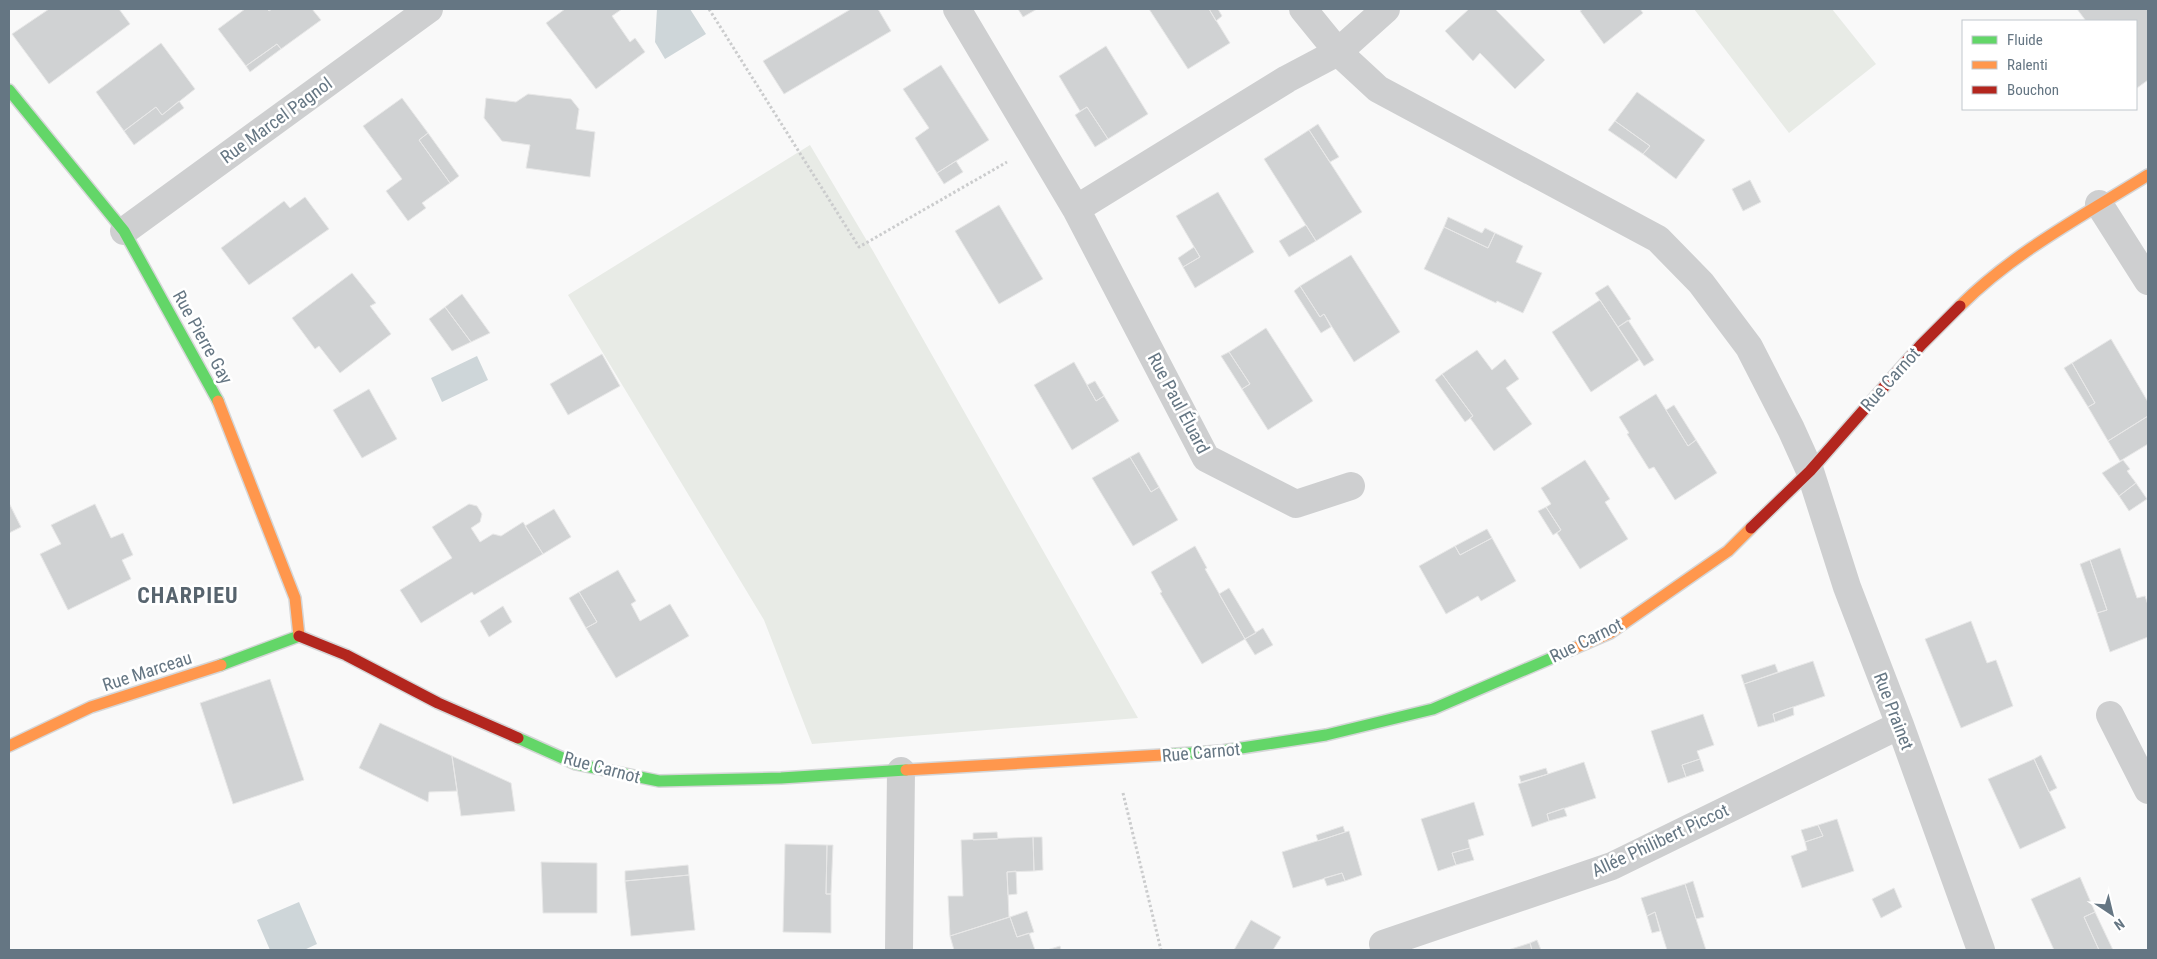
<svg xmlns="http://www.w3.org/2000/svg" width="2157" height="959" font-family="'Roboto Condensed',sans-serif">
	<style>
		.green { fill: #e8ebe6 }
		.water { fill: #ced6d9 }
		.building { fill: #d0d2d3; stroke: #e8e8e8 }
		.lines { fill: none; stroke-linecap: round; stroke-linejoin: round }
		.fast-casing { stroke: #d5d6d7; stroke-width: 14 }
		.slow-casing { stroke: #d5d6d7; stroke-width: 14 }
		.jam-casing { stroke: #d5d6d7; stroke-width: 14 }
		.path { stroke: #cbcccd; stroke-width: 3; stroke-dasharray: 2.5 2.5; stroke-linecap: butt }
		.street { stroke: #cecfd0; stroke-width: 28 }
		.fast { stroke: #63d668; stroke-width: 11 }
		.slow { stroke: #ff974d; stroke-width: 11 }
		.jam { stroke: #b3261e; stroke-width: 11 }
		.labels { text-anchor: middle; dominant-baseline: central; stroke-width: 5; stroke-linejoin: round; paint-order: stroke }
		.street-label { font-size: 18px; fill: #657683; stroke: #fff }
		.district-label { font-size: 22px; font-weight: bold; letter-spacing: 1px; fill: #57646e; stroke: #fff }
	</style>
	<rect width="100%" height="100%" fill="#f9f9f9"/>
	<!-- green -->
	<path class="green" d="M1694,9H1832L1876,64L1789,133Z
		M810,145L873,251L1138,718L812,744L764,620L568,295Z"/>
	<!-- water -->
	<path class="water" d="M657,9H690L706,34L665,59L655,42Z
		M477,356L488,380L442,402L431,378Z
		M299,902L317,944L304,950H270L257,920Z"/>
	<!-- building -->
	<path class="building" d="M49,9H119L130,24L49,84L12,34Z
		M245,9H267L269,11L272,9H312L321,20L281,49L277,44L246,66L218,29Z
		M565,9H622L612,16L630,42L635,38L645,52L596,89L546,23Z
		M851,9H878L891,31L784,94L763,61Z
		M1018,9H1037L1023,17Z
		M1149,9H1209L1230,43L1188,69Z
		M1209,9H1218L1222,16L1216,21Z
		M1469,9H1495L1545,60L1515,89L1480,53L1473,61L1445,31Z
		M1583,9H1640L1643,13L1604,44L1580,11Z
		M2077,9H2148V80L2137,88L2136,86V21H2086Z
		M161,43L195,89L162,115L156,107L124,131L96,92Z
		M277,44L281,49L250,72L246,66Z
		M1106,46L1148,114L1108,139L1087,107L1080,111L1059,76Z
		M941,65L989,140L937,173L915,138L929,128L903,89Z
		M1637,92L1705,140L1676,179L1643,154L1650,146L1615,121Z
		M528,94L571,99L579,109L576,129L595,132L590,177L526,168L530,145L502,141L484,118L486,98L516,102Z
		M402,98L428,133L419,140L450,183L422,203L426,208L408,221L386,191L402,179L363,126Z
		M179,101L184,108L134,145L124,131L156,107L162,115Z
		M1087,107L1108,139L1095,147L1075,115Z
		M1615,121L1650,146L1643,154L1608,130Z
		M1318,124L1339,157L1330,162L1309,130Z
		M1309,130L1362,212L1316,241L1264,159Z
		M428,133L459,176L450,183L419,140Z
		M956,161L963,172L944,184L937,173Z
		M1750,180L1761,202L1743,211L1732,189Z
		M1218,192L1254,252L1195,288L1183,267L1200,257L1176,216Z
		M305,197L329,229L249,285L221,248L284,201L290,208Z
		M999,205L1043,279L999,304L955,231Z
		M1448,217L1482,233L1485,228L1495,233L1488,248L1444,227Z
		M1306,225L1316,241L1289,257L1279,241Z
		M1444,227L1488,248L1495,233L1523,246L1516,262L1542,273L1523,313L1497,301L1496,303L1424,269Z
		M1194,247L1200,257L1183,267L1178,258Z
		M1351,255L1400,332L1354,362L1324,314L1320,317L1300,286Z
		M352,273L376,303L370,306L391,334L340,373L319,346L315,349L292,318Z
		M1608,285L1631,319L1618,327L1595,293Z
		M1300,286L1320,317L1324,314L1331,327L1321,333L1294,291Z
		M462,294L490,333L471,342L445,307Z
		M1600,300L1639,360L1591,392L1552,332Z
		M445,307L471,342L452,351L429,319Z
		M1628,320L1654,360L1644,366L1618,327Z
		M1266,328L1313,401L1268,430L1242,389L1250,384L1229,352Z
		M2111,339L2148,402V416L2108,441L2088,407L2095,403L2072,363Z
		M1477,350L1492,370L1505,359L1519,379L1506,388L1532,424L1494,451L1470,418L1473,416L1442,374Z
		M1229,352L1250,384L1242,389L1221,356Z
		M602,354L620,386L568,415L550,384Z
		M1074,362L1096,401L1104,396L1119,421L1072,450L1034,385Z
		M2072,363L2095,403L2088,407L2064,368Z
		M1442,374L1473,416L1465,422L1435,380Z
		M1095,381L1104,396L1096,401L1087,385Z
		M369,389L397,439L362,458L333,410Z
		M1656,394L1688,446L1696,440L1717,473L1675,500L1654,467L1649,469L1627,434L1629,433L1619,417Z
		M1674,405L1696,440L1688,446L1666,410Z
		M2148,416V444L2120,461L2108,441Z
		M1139,452L1159,487L1151,492L1130,457Z
		M1130,457L1151,492L1159,487L1178,520L1133,546L1092,478Z
		M1585,460L1610,499L1605,502L1628,539L1580,569L1557,533L1561,530L1546,507L1551,504L1541,488Z
		M2123,460L2130,469L2127,471L2136,483L2119,496L2102,473Z
		M2136,483L2147,499L2129,511L2119,496Z
		M9,503L21,527L9,533Z
		M95,504L111,538L123,533L133,555L122,560L131,579L68,610L40,554L61,544L51,525Z
		M469,504L477,506L482,514L480,522L471,528L480,542L493,534L501,536L523,522L543,554L474,595L472,592L421,623L400,590L452,558L432,527Z
		M1546,507L1561,530L1553,535L1538,511Z
		M554,509L571,537L543,554L525,526Z
		M1487,529L1492,538L1460,555L1455,546Z
		M1492,538L1516,581L1481,601L1478,596L1446,614L1419,566L1455,546L1460,555Z
		M1195,546L1207,568L1205,569L1245,639L1202,664L1160,593L1162,592L1151,572Z
		M2120,548L2137,598L2145,596L2148,605V637L2110,652L2097,613L2107,610L2090,560Z
		M2090,560L2107,610L2097,613L2080,564Z
		M618,570L636,601L631,604L640,621L670,604L689,636L616,678L586,628L597,622L579,592Z
		M1229,588L1256,633L1245,639L1219,594Z
		M579,592L597,622L586,628L569,598Z
		M503,606L512,622L489,637L480,621Z
		M1971,621L1987,663L1996,660L2013,706L1961,728L1925,639Z
		M1263,628L1273,645L1255,655L1245,639Z
		M1813,661L1825,696L1773,714L1775,722L1758,727L1744,684Z
		M1775,664L1778,672L1744,684L1741,675Z
		M270,679L304,780L233,804L200,703Z
		M1793,707L1794,715L1775,722L1773,714Z
		M1703,714L1714,745L1697,751L1700,759L1682,765L1686,777L1668,783L1651,731Z
		M380,723L452,756L457,791L429,792L428,802L359,768Z
		M2041,755L2057,788L2049,792L2034,759Z
		M452,756L511,783L515,811L461,816Z
		M1700,759L1704,771L1686,777L1682,765Z
		M2034,759L2066,828L2020,849L1988,779Z
		M1584,762L1596,798L1547,814L1549,821L1532,827L1518,784Z
		M1546,768L1548,774L1521,782L1519,776Z
		M1474,802L1484,835L1468,840L1470,848L1452,853L1456,865L1438,871L1421,819Z
		M1564,808L1567,816L1549,821L1547,814Z
		M1837,819L1854,871L1802,888L1791,856L1807,850L1805,842L1823,836L1818,825Z
		M1818,825L1823,836L1805,842L1801,830Z
		M1343,826L1345,832L1318,841L1316,835Z
		M1349,831L1362,875L1345,881L1342,873L1293,888L1282,852Z
		M997,832L998,839L973,840V833Z
		M1033,837L1034,871L1007,872L1009,917L950,936L948,896H963L961,840Z
		M1033,837H1042L1043,870L1034,871Z
		M785,844L827,845L826,894H831V933L783,932Z
		M827,845H833L831,894H826Z
		M1470,848L1474,860L1456,865L1452,853Z
		M541,862L597,863V913H543Z
		M688,865L689,875L625,881V871Z
		M1016,871L1017,894L1008,895L1007,872Z
		M1342,873L1345,881L1327,886L1324,878Z
		M689,875L695,930L631,936L625,881Z
		M2080,877L2095,912L2084,917L2099,950H2054L2031,899Z
		M1693,881L1704,917L1696,919L1685,884Z
		M1685,884L1696,919L1706,950H1667L1655,912L1647,916L1641,898Z
		M1894,888L1902,907L1881,918L1872,899Z
		M1027,911L1034,932L1017,937L1010,917Z
		M1655,912L1660,931L1652,933L1647,916Z
		M2095,912L2113,950H2099L2084,917Z
		M1010,917L1017,937L1029,933L1035,950H954L950,936Z
		M1251,920L1281,937L1273,950H1234Z
		M1537,940L1541,950H1532L1530,943Z
		M1530,943L1532,950H1508Z
		M1060,946L1061,950H1047Z"/>
	<g class="lines">
		<defs>
			<path id="fast" d="M9,90L124,231L218,401
				M221,665L299,636
				M518,738L576,764L659,781L781,778L906,770
				M1162,755L1222,751L1326,735L1433,709L1575,648"/>
			<path id="slow" d="M1960,306C2014,252 2084,215 2148,175
				M218,401L295,598L299,636
				M1575,648L1610,633L1728,551L1751,528
				M9,746L91,707L221,665
				M906,770L1162,755"/>
			<path id="jam" d="M1751,528L1810,471L1921,345L1960,306
				M299,636L346,655L438,703L518,738"/>
		</defs>
		<!-- fast casing -->
		<use href="#fast" class="fast-casing"/>
		<!-- slow casing -->
		<use href="#slow" class="slow-casing"/>
		<!-- jam casing -->
		<use href="#jam" class="jam-casing"/>
		<!-- path -->
		<path class="path" d="M709,9L859,247L1007,162
			M1123,793L1161,950"/>
		<!-- street -->
		<path class="street" d="M957,9L1076,209
			M1303,9L1338,52L1378,89L1658,239L1701,283L1749,347L1791,429L1810,471L1847,587L1900,725L1981,950
			M2099,204L2148,281
			M124,231L429,9
			M1351,486L1296,504L1206,458L1076,209L1287,79L1338,52L1386,9
			M2110,715L2148,790
			M1383,944L1612,866L1900,725
			M899,950L901,771"/>
		<!-- fast -->
		<use href="#fast" class="fast"/>
		<!-- slow -->
		<use href="#slow" class="slow"/>
		<!-- jam -->
		<use href="#jam" class="jam"/>
	</g>
	<g class="labels">
		<!-- street labels -->
		<g class="street-label">
			<text transform="translate(276 120) rotate(-36)">Rue Marcel Pagnol</text>
			<text transform="translate(203 337) rotate(61)">Rue Pierre Gay</text>
			<text transform="translate(1890 379) rotate(-48)">Rue Carnot</text>
			<text transform="translate(1179 403) rotate(62)">Rue Paul Éluard</text>
			<text transform="translate(1586 640) rotate(-26)">Rue Carnot</text>
			<text transform="translate(147 671) rotate(-18)">Rue Marceau</text>
			<text transform="translate(1894 711) rotate(69)">Rue Prainet</text>
			<text transform="translate(1201 752) rotate(-5)">Rue Carnot</text>
			<text transform="translate(602 767) rotate(15)">Rue Carnot</text>
			<text transform="translate(1660 840) rotate(-25)">Allée Philibert Piccot</text>
		</g>
		<!-- district labels -->
		<g class="district-label">
			<text x="188" y="595">CHARPIEU</text>
		</g>
	</g>
	<!-- border -->
	<rect width="2157" height="959" fill="none" stroke="#657683" stroke-width="20"/>
	<!-- legend -->
	<rect x="1962" y="20" width="175" height="90" fill="#ffffff" stroke="#c1c8cd"/>
	<rect x="1972" y="36" width="25" height="8" fill="#63d668" stroke="#c1c8cd"/>
	<text x="2007" y="45" font-size="15" fill="#657683">Fluide</text>
	<rect x="1972" y="61" width="25" height="8" fill="#ff974d" stroke="#c1c8cd"/>
	<text x="2007" y="70" font-size="15" fill="#657683">Ralenti</text>
	<rect x="1972" y="86" width="25" height="8" fill="#b3261e" stroke="#c1c8cd"/>
	<text x="2007" y="95" font-size="15" fill="#657683">Bouchon</text>
	<!-- north arrow -->
	<g transform="translate(2112 914) rotate(145)" stroke="#ffffff" stroke-width="4" paint-order="stroke">
	<path d="M0-4L9 19L0 12L-9 19Z" fill="#657683"/>
	<text y="-8" font-size="14" font-weight="bold" text-anchor="middle" fill="#657683">N</text>
	</g>
</svg>
